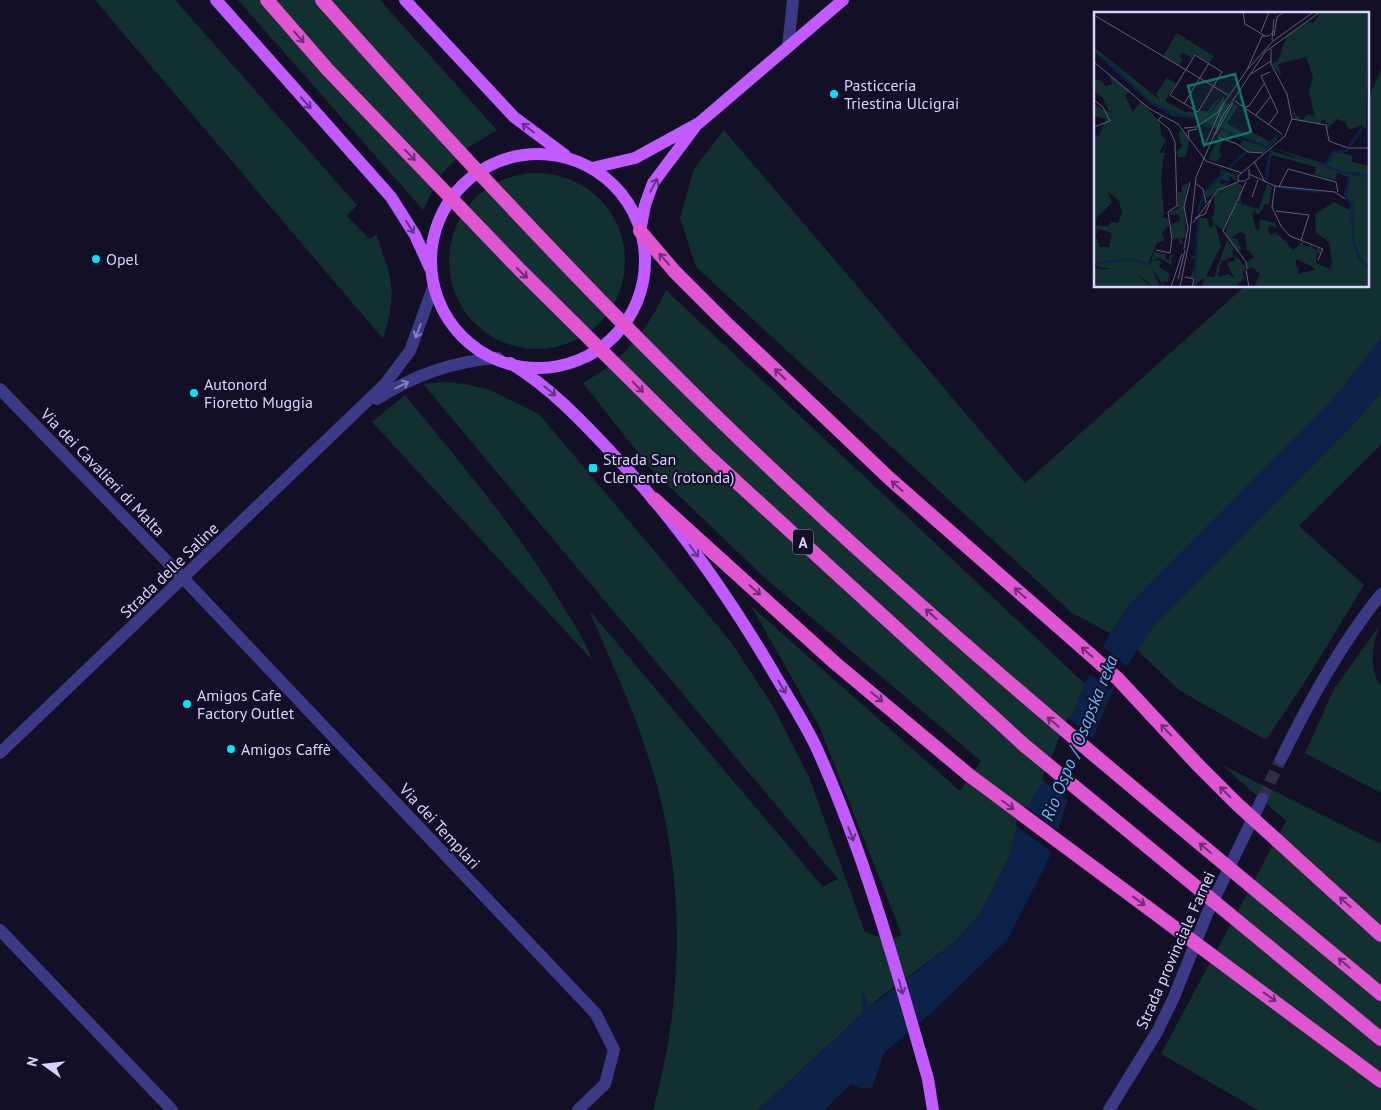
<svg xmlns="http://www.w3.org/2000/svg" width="1381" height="1110" font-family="'PT Sans',sans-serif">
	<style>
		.green { fill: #12302f }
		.water { fill: #0c2248 }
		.pier { fill: #130f26 }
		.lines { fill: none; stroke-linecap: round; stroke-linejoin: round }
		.minor-tunnel { stroke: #312d47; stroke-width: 12; stroke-dasharray: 12 6; stroke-linecap: butt }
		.minor { stroke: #3d3a85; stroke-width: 12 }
		.tertiary { stroke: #3d3a85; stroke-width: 12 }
		.primary { stroke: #c25bff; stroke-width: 12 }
		.trunk { stroke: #e055d1; stroke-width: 14 }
		.trunk-bridge { stroke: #e055d1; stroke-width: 14 }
		.oneway { stroke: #6f2e73 }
		.oneway2 { stroke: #623188 }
		.oneway3 { stroke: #837fbc }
		.poi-dot { fill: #00e5ff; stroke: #130f26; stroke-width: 2 }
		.labels { text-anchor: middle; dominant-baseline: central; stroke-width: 4; stroke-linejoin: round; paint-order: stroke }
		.shield { fill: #130f26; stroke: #9e99be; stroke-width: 1 }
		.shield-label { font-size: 15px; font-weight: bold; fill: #d9d4ff }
		.poi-label { font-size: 16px; fill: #d9d4ff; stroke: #130f26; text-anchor: start }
		.street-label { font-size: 16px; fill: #d9d4ff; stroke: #130f26 }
		.water-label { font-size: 18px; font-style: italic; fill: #62b6ff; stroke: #130f26 }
		.inset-river { fill: none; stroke: #0c2248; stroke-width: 2.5 }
		.inset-road { fill: none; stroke: #625e7d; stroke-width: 1 }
		.view { fill: #0f766e; fill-opacity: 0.15; stroke: #0f766e; stroke-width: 2.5 }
		.inset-edge { fill: none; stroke: #d9d4ff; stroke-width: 2.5 }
	</style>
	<rect width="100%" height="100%" fill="#130f26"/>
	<!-- green -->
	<path class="green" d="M95,0H175L357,205L347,216L370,239L376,234C392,279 398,291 383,339Z
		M238,0H380L497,130L469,147L442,173L423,210Z
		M1381,70V339L1330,403L1129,605L1110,633L1072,613L696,267L680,218L694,169L724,130L1025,483L1245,286H1367V101Z
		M449 261a88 88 0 1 1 176 0a88 88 0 1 1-176 0Z
		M666,290L1085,684L1043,784L1019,820L1009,858L980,914L955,942L883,995L758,1110H653C684,1000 686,875 651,765C635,712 611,662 589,610L823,887L838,879L423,384L445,382L465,384L490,390L539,414L731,642L773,706L809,777L865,932L888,940L902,935L818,724L751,606L960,791L981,761L766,579L650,468L583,383C624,359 646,333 666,290Z
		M1381,392V445L1299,526L1364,585L1308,677L1266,740L1179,690L1136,649L1154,625L1351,427Z
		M405,395C458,460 514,525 558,598C570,618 584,638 593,661L372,422Z
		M1379,626C1373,645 1368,669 1381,686V793L1305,753L1334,689Z
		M1222,765L1381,844V1110H1258L1161,1054L1286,821Z"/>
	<!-- water -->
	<path class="water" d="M1381,339V392L1351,427L1154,625L1118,679L1106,706L1067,803L1049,858L1008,939L929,1015L884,1053L872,1088H860L851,1084L824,1110H758L863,1014L861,994L864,993L869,1008L955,942L980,914L1009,858L1019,820L1043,784L1085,684L1110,633L1129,605L1330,403Z"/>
	<!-- pier -->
	<path class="pier" d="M1101,645L1128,668L1109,691L1088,672Z
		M1068,717L1095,740L1070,802L1042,779Z
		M1025,806L1060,832L1053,853L1015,825Z"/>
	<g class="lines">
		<!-- minor-tunnel -->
		<path class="minor-tunnel" d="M1262,799L1281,759"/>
		<!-- minor -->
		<path class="minor" d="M788,47L793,0
			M0,389L183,578L596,1014L614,1050L605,1084L578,1110
			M1281,759C1309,701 1341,644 1381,594
			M0,930L172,1110
			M1109,1110L1157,1032L1174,997L1207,914L1262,799"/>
		<!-- tertiary -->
		<path class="tertiary" d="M377,399C414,375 454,361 498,358
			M0,753L385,384L410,351L434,285"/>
		<!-- primary -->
		<path class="primary" d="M216,0L391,197L415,235L430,268
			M405,0L514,117L565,155
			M431 261a107 107 0 1 1 214 0a107 107 0 1 1-214 0Z
			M592,168L635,158L699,123L843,0
			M640,231L645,205L653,183L695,127
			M510,363C556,391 589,429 626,468C684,531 732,602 775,675C789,699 805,723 817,749C865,855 896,968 928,1079L933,1110"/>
		<!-- trunk -->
		<path class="trunk" d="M640,231L675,272L724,321L890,479L1118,679L1197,764
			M654,499L835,663L969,775"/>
		<!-- trunk-bridge -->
		<path class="trunk-bridge" d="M267,0L328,70L520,270L707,455L1024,745L1381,1039
			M322,0C450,144 581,285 719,419C929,623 1156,807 1381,994
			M1197,764L1237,804L1381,935
			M969,775L1381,1081"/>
	</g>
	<!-- one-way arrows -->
	<defs><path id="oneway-shaft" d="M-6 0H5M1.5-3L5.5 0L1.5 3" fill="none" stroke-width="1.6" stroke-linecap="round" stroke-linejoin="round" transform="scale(1.25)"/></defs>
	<g class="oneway">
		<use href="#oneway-shaft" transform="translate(299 37) rotate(49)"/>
		<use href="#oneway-shaft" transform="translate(410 155) rotate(46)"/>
		<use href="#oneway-shaft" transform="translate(664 259) rotate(-131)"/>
		<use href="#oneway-shaft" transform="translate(522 273) rotate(45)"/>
		<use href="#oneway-shaft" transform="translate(780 374) rotate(-136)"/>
		<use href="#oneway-shaft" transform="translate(638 387) rotate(45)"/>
		<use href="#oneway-shaft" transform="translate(897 486) rotate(-139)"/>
		<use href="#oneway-shaft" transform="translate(755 590) rotate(42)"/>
		<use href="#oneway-shaft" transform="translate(1020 593) rotate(-139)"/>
		<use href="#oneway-shaft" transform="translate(931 614) rotate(-138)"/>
		<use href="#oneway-shaft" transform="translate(1087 652) rotate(-139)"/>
		<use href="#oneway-shaft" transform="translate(877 697) rotate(40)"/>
		<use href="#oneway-shaft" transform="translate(1053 722) rotate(-140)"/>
		<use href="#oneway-shaft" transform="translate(1166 730) rotate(-133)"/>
		<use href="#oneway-shaft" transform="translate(1225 792) rotate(-135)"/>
		<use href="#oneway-shaft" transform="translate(1008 805) rotate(37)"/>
		<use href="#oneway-shaft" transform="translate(1205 848) rotate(-140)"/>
		<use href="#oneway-shaft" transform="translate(1139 901) rotate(36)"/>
		<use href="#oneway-shaft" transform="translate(1345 902) rotate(-138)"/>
		<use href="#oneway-shaft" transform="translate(1344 963) rotate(-140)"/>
		<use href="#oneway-shaft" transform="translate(1270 997) rotate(36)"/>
	</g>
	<g class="oneway2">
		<use href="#oneway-shaft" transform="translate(306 103) rotate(48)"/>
		<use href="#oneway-shaft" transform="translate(528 128) rotate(-143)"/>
		<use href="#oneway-shaft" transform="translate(654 185) rotate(-62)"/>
		<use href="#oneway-shaft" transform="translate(410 227) rotate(57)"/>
		<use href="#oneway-shaft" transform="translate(550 391) rotate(40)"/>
		<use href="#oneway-shaft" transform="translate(694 551) rotate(53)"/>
		<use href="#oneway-shaft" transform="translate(782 687) rotate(60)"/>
		<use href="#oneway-shaft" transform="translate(851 834) rotate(68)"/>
		<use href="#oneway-shaft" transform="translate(901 987) rotate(74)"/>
	</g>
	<g class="oneway3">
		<use href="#oneway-shaft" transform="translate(418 331) rotate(111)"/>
		<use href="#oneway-shaft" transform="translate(402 385) rotate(-26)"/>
	</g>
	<!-- markers -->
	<g class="poi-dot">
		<circle cx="834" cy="94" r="5"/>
		<circle cx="96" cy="259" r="5"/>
		<circle cx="194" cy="393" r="5"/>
		<rect x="588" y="463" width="10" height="10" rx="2.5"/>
		<circle cx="187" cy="704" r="5"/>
		<circle cx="231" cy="749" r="5"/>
	</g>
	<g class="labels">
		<!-- shield labels -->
		<rect class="shield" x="793" y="529.5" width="20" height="25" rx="4"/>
		<g class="shield-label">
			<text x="803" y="542">A</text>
		</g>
		<!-- poi labels -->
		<g class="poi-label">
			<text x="844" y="85">Pasticceria<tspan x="844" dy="18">Triestina Ulcigrai</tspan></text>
			<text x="106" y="259">Opel</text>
			<text x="204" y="384">Autonord<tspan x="204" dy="18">Fioretto Muggia</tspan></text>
			<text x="603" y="459">Strada San<tspan x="603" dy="18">Clemente (rotonda)</tspan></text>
			<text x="197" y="695">Amigos Cafe<tspan x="197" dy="18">Factory Outlet</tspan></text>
			<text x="241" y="749">Amigos Caffè</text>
		</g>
		<!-- street labels -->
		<g class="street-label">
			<text transform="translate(103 472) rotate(46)">Via dei Cavalieri di Malta</text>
			<text transform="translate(169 570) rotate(-44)">Strada delle Saline</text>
			<text transform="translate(440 826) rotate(47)">Via dei Templari</text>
			<text transform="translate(1175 950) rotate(-66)">Strada provinciale Farnei</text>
		</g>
		<!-- water labels -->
		<g class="water-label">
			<text transform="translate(1079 738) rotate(-68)">Rio Ospo / Osapska reka</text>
		</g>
	</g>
	<!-- overview -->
	<g transform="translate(1094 12)">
		<rect width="275" height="275" fill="#130f26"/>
		<path d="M227,0H275L272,116L267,113L255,118L251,110L243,107L232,118L234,111L228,107L227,111H222L208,110L201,106L197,89L202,103L208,108L214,102L221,105L215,80L219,65L212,45L184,52L188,66L178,52L184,49L193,23L214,10L219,11ZM83,21L120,44L115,51L101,42L98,46L88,40L86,44L89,47L85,54L69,44ZM0,35L66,88L62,82L73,66L82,71L71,89L91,100L114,99L128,82L113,106L130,84V89L137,93L125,116L71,97L56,89L17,52L0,40ZM15,63L36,79L31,84L39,100L47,89L66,111L67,124L72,128L65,141H69L72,131L70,141L77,143L70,142L67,168L70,203L67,205L74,207L75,213L68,221L70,229L63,231L55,249L66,275H59L52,268L43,263L58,275H0V255L4,257H18L3,255L0,246V123L5,124L12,107L0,104V93L15,100L9,86L0,78V69L4,67L12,74L18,72ZM14,180L25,189L28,201L24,211L17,210L14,215L2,213L3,205L18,191ZM4,217L18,221L15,235H6L2,224ZM140,93L144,94L133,111L147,120L162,122L176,130L183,122V128L175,135L127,116ZM88,117L95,128L92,144L84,146L83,139L88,135L84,122ZM127,117L143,126L175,136L169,141L154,140L146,133L148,129L134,123L132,126L124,124ZM124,126L128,128L125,140L128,142L122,150L114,147ZM178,136L232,152L240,138L258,144V150L275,154V275H160L166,262L159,256L153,257V250L160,245L153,237L151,222L146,220L138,226L143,227L147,237L143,240L131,222L141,191H146L142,187L147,179V192L165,197L173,172L178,175L175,193L171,192L164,203L161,199L158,202L162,218H165L166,207L181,211L183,216L176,214L174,217L176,224L183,219L181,224L184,222L199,238L209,229V234L215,235L216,232L222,239L224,235L228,237L226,242L223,240L222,251L236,257L238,251L235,230L222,221L221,202L240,190L255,198L259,193L250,183L255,165L243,161L241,168L220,163L222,155L178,143L170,166L176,137L183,141L209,148ZM202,247L219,255L221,258L203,262L205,257L202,254ZM126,158L141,162L142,169L136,164L135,170L127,167L126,172L135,171L113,186L110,179L127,162ZM141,170L149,174L129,218L121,212L127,234L112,264L120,265L133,228L139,235V245L127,249L124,265L135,262L140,266L133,251L141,248L140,242L152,255L149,262L153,271L150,266L141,275H108L110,265L99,275L102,270L96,266L103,248L96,246L101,243L104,206H113L116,217L120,211L117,204L120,203L121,181ZM94,171L90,195L92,225L87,227L90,232L85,231V226L79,227L76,212L86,209L84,202L77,203L76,199L84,197V180H88V174ZM60,240L72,242L71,247L75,249L76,243L81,244L77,245L78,253L65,246L58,248L67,249L65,255L76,262L74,270L69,269L70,275L56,253Z" fill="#12302f" fill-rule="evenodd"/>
		<path d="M0,40L16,50L56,89L71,97L100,105L114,114L129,117L171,134L181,140L231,154L183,141L127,117L113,115L100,107L79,104L58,93Z" fill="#0c2248"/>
		<path class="inset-river" d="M173,135L183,123M255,135L269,115M225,152L247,160L275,164M231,154L238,141L254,138M136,155L152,140M256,162L252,185L257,192L260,232L266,248L275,255M172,168L177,140M182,175L227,180M111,180L132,159M104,200L109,183M3,251L35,247L55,252M100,275L105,206"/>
		<path class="inset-road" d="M149,0L151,12L171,24M0,3L134,83M167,20L175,0M180,24L183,5L189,1M178,28L180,7M179,29L218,1M101,43L128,60L104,100L76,83ZM0,50L56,97L84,112L112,149L148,161M153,58L180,28M157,62L177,49M0,88L9,95L16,109L0,115M141,89L188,122M90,92L115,51M149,96L155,94L170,72M162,103L177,84M198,107L232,113M175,112L184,100L167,64L176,60M232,113L235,129L254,136H275M90,116L102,115L123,101L153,58L168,24H175L180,19M121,123L139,91M95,125L94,119L103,117M124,125L143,132L154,140L169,141M110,135L128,95M160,149L171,170M155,162L181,174L241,180L251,187M144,163V169H151L155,166V157M144,164L191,124L198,107L193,82L177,52V37M152,170L129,219L152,250L153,257M101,171L109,177L112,191M181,174L178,195L187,214L196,224L229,237L224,248M185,175L194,157L242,170L244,180M158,185L164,168M182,199L215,203L207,228M101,206L111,202L117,188M99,211L124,178L144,170M90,237L94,216L90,195L96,170M62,238L76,241L78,227L74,200L83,194L81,130L75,117L64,108L68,104M152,258L155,275M91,265L100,267L98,275M84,267L91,238M77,275L88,242M86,275L95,230L102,165L128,105L171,40L226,0"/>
		<path class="view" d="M141,62L157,120L110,133L94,74Z"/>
		<rect width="275" height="275" class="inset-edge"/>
	</g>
	<!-- north arrow -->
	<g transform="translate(45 1065) rotate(285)" stroke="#130f26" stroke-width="4" paint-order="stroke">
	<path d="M0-4L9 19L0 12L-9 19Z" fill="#d9d4ff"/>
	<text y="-8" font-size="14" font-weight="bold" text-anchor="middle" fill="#d9d4ff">N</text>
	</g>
</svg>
